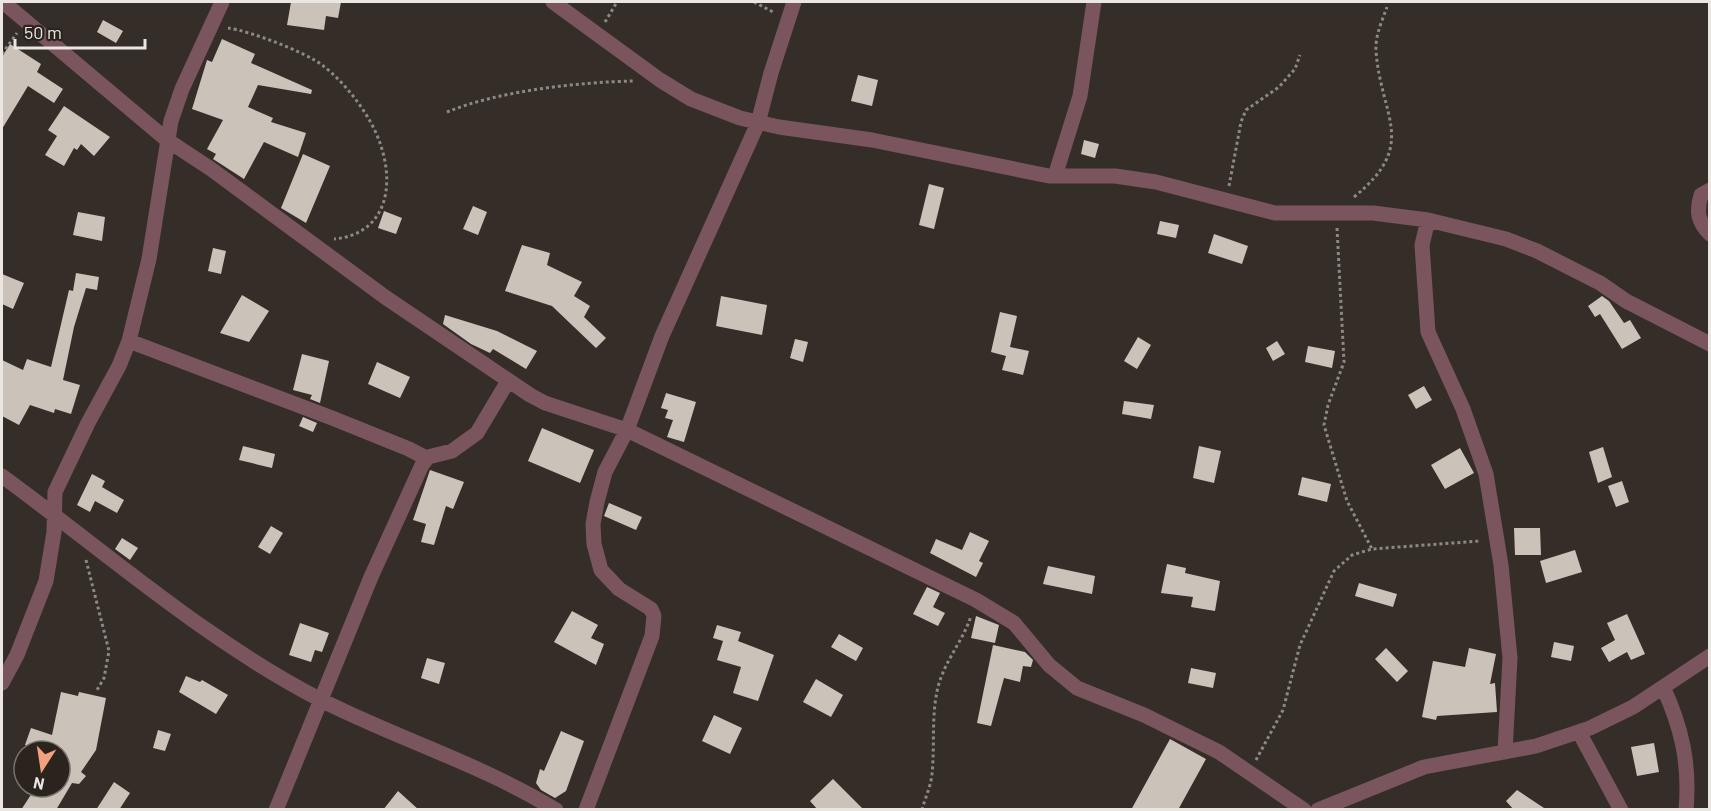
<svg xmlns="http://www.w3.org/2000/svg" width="1711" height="811" font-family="Barlow,sans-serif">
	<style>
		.building { fill: #cbc2ba }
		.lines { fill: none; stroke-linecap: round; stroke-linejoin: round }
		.path { stroke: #8d8883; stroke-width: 3; stroke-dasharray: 3 3; stroke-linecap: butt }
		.minor { stroke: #7b555e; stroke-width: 15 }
	</style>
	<rect width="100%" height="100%" fill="#352e28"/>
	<!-- building -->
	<path class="building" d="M291,2H341L338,18L326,16L324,30L287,25Z
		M103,20L123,31L116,43L97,32Z
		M222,39L255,54L251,63L312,90L311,94L258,85L248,107L273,118L271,122L306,133L298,157L264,142L244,179L213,159L216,154L207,149L223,120L192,109L207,60L212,62Z
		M10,44L41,64L37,72L63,89L54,103L28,86L2,129V57Z
		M858,75L878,80L872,106L851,101Z
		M64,106L110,137L94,156L81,144L77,150L74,148L64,166L45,155L57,136L48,130Z
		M1084,140L1099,144L1095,158L1081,154Z
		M303,154L330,166L306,223L281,208Z
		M929,184L944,188L934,229L919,225Z
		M473,206L487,212L478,235L463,229Z
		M384,211L402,218L396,234L378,228Z
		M78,212L105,217L102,241L73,235Z
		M1160,221L1179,225L1176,238L1157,234Z
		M1214,234L1248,246L1242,264L1208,253Z
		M522,245L550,253L547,265L582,282L574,296L590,306L584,317L606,338L596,348L552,306L505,291Z
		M213,248L226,251L221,274L208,271Z
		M76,273L99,277L97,290L86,288L74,327L63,380L80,385L71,414L55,409L54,413L30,405L19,425L2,416V360L23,370L27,359L51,367L69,290L73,291Z
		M2,274L24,283L13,309L2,304Z
		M242,295L269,311L249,342L220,333Z
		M721,296L767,305L762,335L716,326Z
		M1602,296L1609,301L1624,323L1630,320L1641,338L1622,349L1600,314L1595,317L1588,306Z
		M1000,312L1017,316L1010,347L1029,351L1023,375L1002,370L1006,356L991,352Z
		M445,315L497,331L537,351L526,369L493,349L490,353L471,344L443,324Z
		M1138,337L1151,345L1137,369L1124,361Z
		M795,339L808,342L803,362L790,358Z
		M1277,341L1285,354L1273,361L1266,348Z
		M1308,346L1335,351L1332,368L1305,362Z
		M302,354L329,361L320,403L310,399L312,395L293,390Z
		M377,362L410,377L400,398L368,384Z
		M1424,386L1432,400L1416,409L1408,395Z
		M666,393L696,402L684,442L667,437L673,420L665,418L668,410L661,408Z
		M1124,401L1154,405L1151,419L1122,414Z
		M303,417L317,423L313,432L299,426Z
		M542,428L594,450L580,483L528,461Z
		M243,446L275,454L272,468L239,460Z
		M1199,446L1221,451L1214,483L1193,478Z
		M1603,447L1612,477L1598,483L1589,452Z
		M1460,448L1474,473L1445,489L1431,465Z
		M430,470L464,482L453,509L446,506L434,545L421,542L426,524L413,520Z
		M92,474L105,481L102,487L124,500L117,513L95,501L90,512L77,505Z
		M1302,477L1331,484L1327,502L1298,495Z
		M1622,481L1629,502L1616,507L1608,486Z
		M609,503L642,517L636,530L604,516Z
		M271,526L283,533L270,554L258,547Z
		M1514,528H1540L1541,555H1515Z
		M970,532L989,541L979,561L983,563L976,577L930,553L936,539L962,550Z
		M122,538L138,548L130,560L115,549Z
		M1575,550L1582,572L1546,583L1540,561Z
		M1167,564L1186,568L1185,573L1220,581L1215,611L1191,607L1193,597L1161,593Z
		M1048,566L1095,576L1092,594L1043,584Z
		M1359,583L1397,594L1393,607L1355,596Z
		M927,587L940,593L933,607L945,613L938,626L913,614Z
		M572,611L598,625L591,638L604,644L596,665L554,642Z
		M1627,614L1645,654L1631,660L1627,652L1609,662L1601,648L1615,640L1607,623Z
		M976,616L999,625L995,643L971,638Z
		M300,623L329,633L322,652L315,650L311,662L289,655Z
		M717,625L741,632L738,641L774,655L758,701L733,693L741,667L717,660L723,641L713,638Z
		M839,634L863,648L856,661L831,647Z
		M1554,642L1574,646L1571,661L1551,657Z
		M993,645L1025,652L1033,660L1031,667L1023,666L1020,682L1004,678L991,726L977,723Z
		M1386,648L1408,671L1397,682L1375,659Z
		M1469,648L1496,654L1490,684L1495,683L1497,712L1437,716L1436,720L1422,717L1433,661L1465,667Z
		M427,658L445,663L439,684L421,678Z
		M1191,668L1216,673L1213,688L1188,683Z
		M186,676L200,682L202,680L228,695L216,714L179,692Z
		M816,679L843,695L831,717L803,702Z
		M61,692L78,696L79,692L106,698L96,750L81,772L86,776L79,784L72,783L56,810H21L34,790L39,793L43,787H60V751H31L33,748L25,745L31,728L52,735Z
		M714,715L742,728L730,754L702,741Z
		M158,730L171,734L165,751L153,748Z
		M561,731L584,741L566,791L555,798L541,790L536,783L540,769L544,771Z
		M1170,739L1206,759L1178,810H1131Z
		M1654,743L1659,772L1637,776L1631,747Z
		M833,779L864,810H818L810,801Z
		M114,782L130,793L119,810H96Z
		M1517,790L1547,810H1514L1506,801Z
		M398,791L419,810H383Z"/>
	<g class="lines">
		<!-- path -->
		<path class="path" d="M754,2L773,12
			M605,22L617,2
			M228,28C250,31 305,52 322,65C346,83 372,117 381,146C395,189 385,234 334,239
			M2,54L17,33
			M447,112C498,91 579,82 634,81
			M1229,186L1241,122L1246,110L1279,87L1295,69L1300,55
			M1354,197C1419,144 1381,118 1376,51C1375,36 1382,21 1387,7
			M1337,228L1344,362L1328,405L1324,425L1347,501L1372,549
			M86,560L109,651L104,678L97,690
			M1256,760L1283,710L1300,645L1334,571L1352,555L1372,549L1480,541
			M922,810C925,798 931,786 932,774C935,744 931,716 938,687C945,660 963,641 971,616"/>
		<!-- minor -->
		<path class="minor" d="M3,2L167,140L211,169L385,297L530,395L545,403L627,430L976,600L1014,623L1049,665L1077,688L1144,715L1219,752L1304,810
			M553,2L660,80L691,99L740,118L779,127L872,140L1049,176H1115L1156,182L1275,213H1373L1428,220L1506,239L1537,251L1600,283L1626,301L1710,344
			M1055,176L1080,96L1094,2
			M1710,190L1701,195C1696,212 1698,222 1710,234
			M1428,220L1422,245L1428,332L1463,409L1486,474L1501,565L1510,658L1505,752
			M129,341L332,418L409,449L426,458
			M2,476C106,552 205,640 321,700C398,739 481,764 556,810
			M2,683L17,655L46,581L54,532L55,492L88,423L119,366L129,341L149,259L171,121L182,89L222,2
			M1663,687C1682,728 1690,764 1686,810
			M1579,732L1621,810
			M276,810L371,577L422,465L428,457L452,451L477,433L508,381
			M586,810L652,636L654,616L651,609L619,589L601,570L594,544L593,524L597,502L605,472L627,430L662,336L758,123L771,73L794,2
			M1318,810L1424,767L1536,746L1590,728L1633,707L1710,656"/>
	</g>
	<!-- border -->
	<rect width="1711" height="811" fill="none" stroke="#eae6e2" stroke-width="6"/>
	<!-- north arrow -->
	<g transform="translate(42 769) rotate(192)"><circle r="28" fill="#2b241e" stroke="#77726c" stroke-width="1.5"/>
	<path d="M0-4.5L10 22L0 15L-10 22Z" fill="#f1a17d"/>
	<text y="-9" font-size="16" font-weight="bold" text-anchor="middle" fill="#eae6e2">N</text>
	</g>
	<!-- scale -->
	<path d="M15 39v9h130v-9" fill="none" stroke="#eae6e2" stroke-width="3"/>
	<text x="24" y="39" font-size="18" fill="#eae6e2" stroke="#2b241e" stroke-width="4.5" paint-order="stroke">50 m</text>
</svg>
